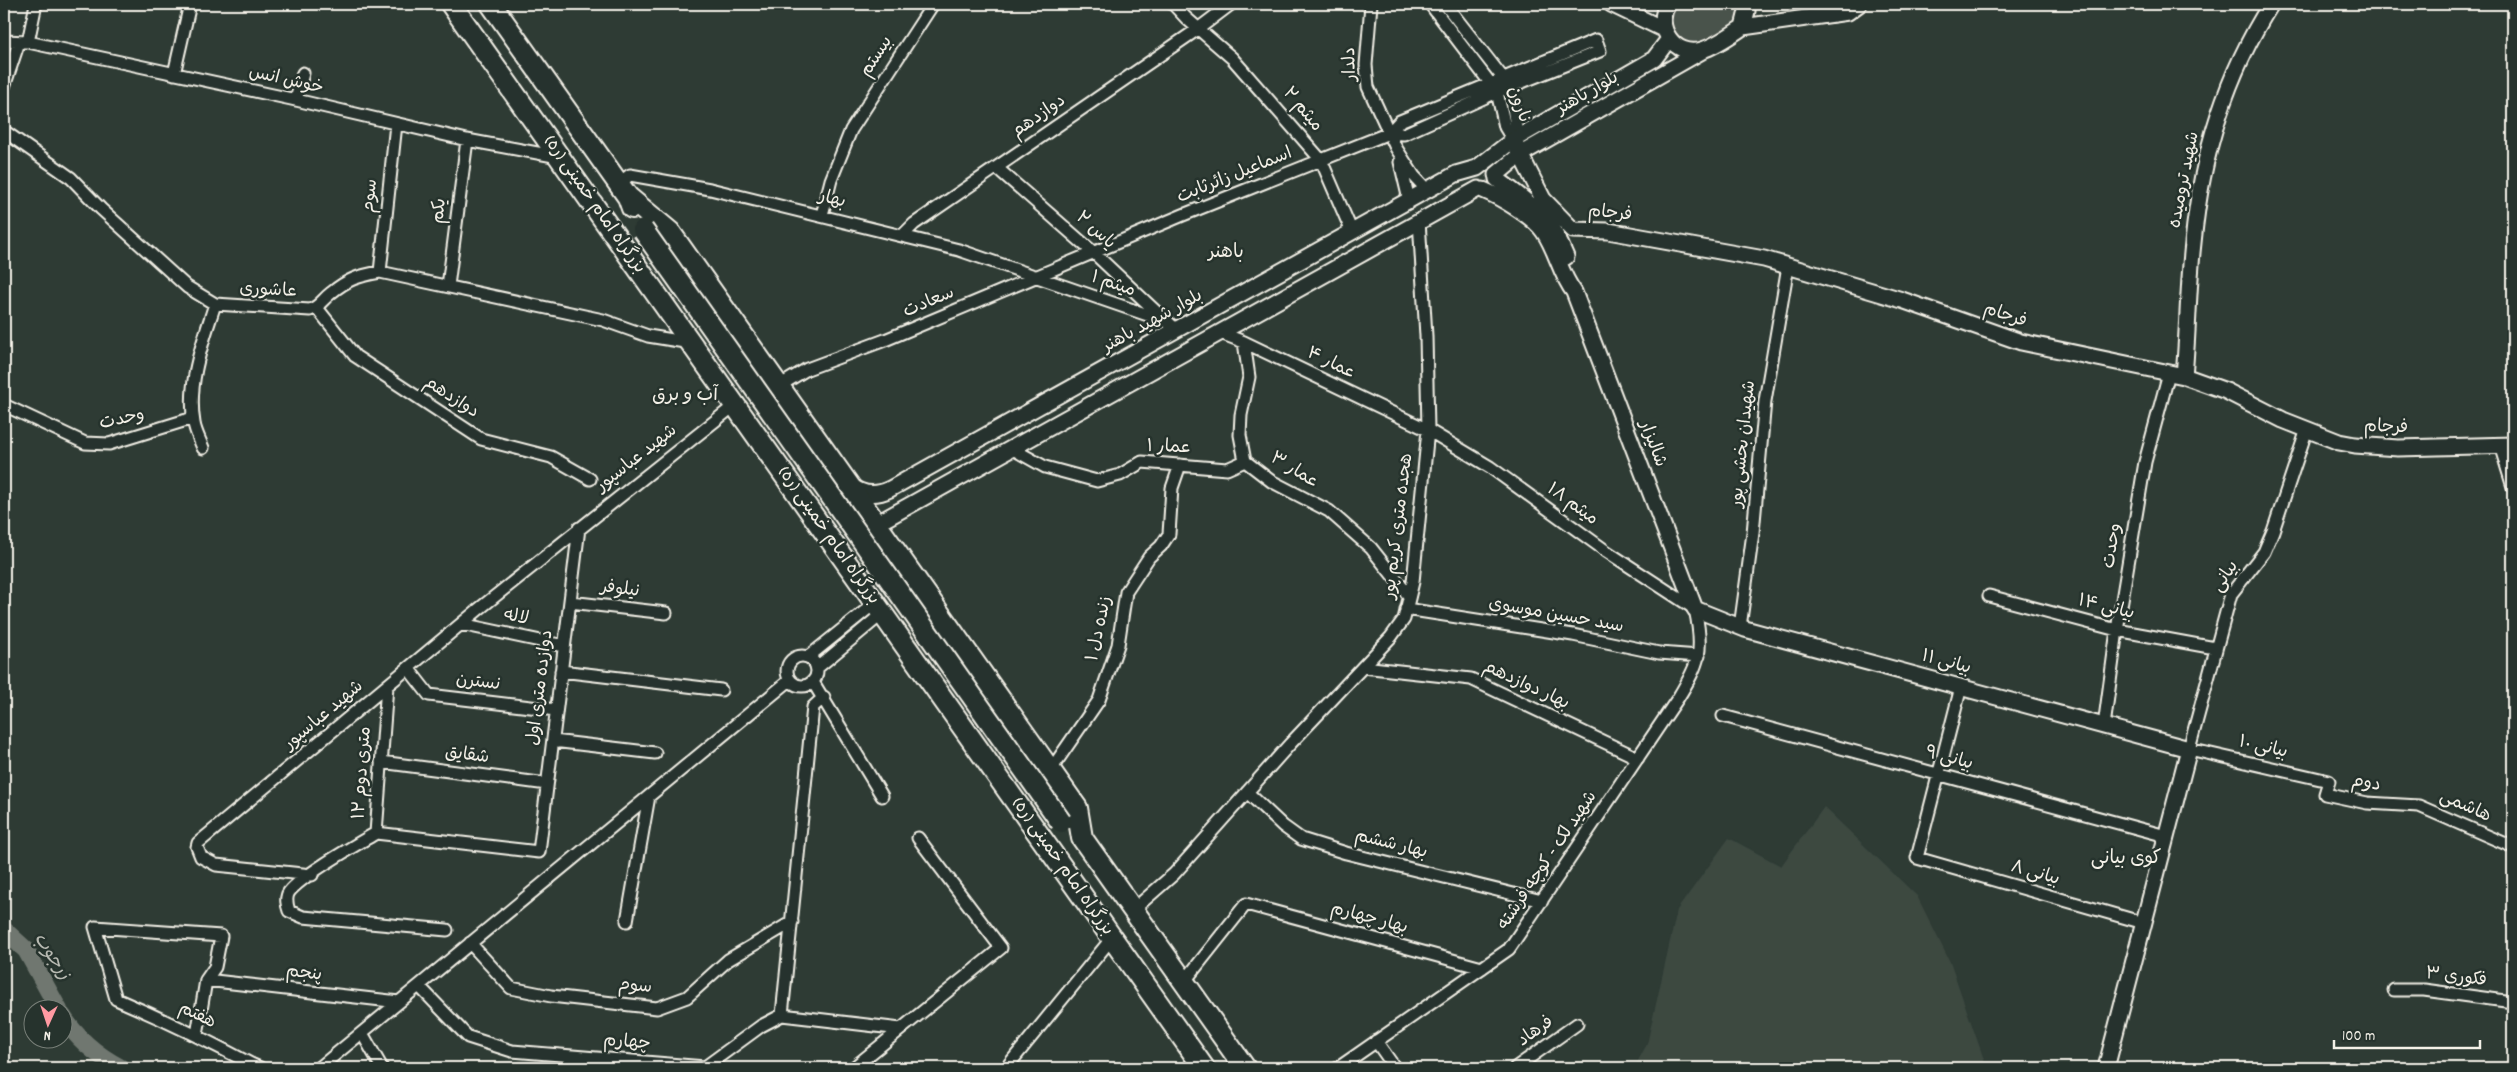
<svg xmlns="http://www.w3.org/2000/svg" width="2517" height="1072" font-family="Dekko,'Playpen Sans Arabic',sans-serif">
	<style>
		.built { fill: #3c4841 }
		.green { fill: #48524c; stroke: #9ea29a }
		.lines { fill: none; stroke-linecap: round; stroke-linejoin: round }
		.river { stroke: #6f7770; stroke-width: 18 }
		.street-casing { stroke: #f4f1e8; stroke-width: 15 }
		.secondary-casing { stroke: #f4f1e8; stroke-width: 19 }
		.highway-casing { stroke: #f4f1e8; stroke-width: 24 }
		.street { stroke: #26332d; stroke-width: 11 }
		.secondary { stroke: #26332d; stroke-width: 15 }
		.highway { stroke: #26332d; stroke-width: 20 }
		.highway-bridge-casing { stroke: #f4f1e8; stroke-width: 24; stroke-linecap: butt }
		.highway-bridge { stroke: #26332d; stroke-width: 20 }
		.labels { text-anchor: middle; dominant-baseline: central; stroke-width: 5; stroke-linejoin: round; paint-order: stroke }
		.street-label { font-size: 18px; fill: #f4f1e8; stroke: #26332d }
		.neighbourhood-label { font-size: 19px; fill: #f4f1e8; stroke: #26332d }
		.water-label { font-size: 19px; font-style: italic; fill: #b8bab2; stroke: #26332d }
	</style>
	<rect width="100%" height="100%" fill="#2e3b34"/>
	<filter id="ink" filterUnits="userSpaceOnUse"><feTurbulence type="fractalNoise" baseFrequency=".02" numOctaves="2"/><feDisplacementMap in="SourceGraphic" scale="10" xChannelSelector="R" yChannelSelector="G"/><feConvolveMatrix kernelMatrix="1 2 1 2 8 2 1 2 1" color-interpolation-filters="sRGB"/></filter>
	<g filter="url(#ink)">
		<!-- built -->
		<path class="built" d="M1824,807L1917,896L1950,962L1987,1068H1634L1647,1044L1677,910L1729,838L1781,866Z"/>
		<!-- green -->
		<path class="green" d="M1676,4H1738L1742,13L1739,24L1704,43L1690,45L1672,35L1670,10Z"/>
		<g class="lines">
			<!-- river -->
			<path class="river" d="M4,930L26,950L59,1010
				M62,1015C76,1038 98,1056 121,1068"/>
			<defs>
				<path id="street" d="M1173,4L1186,18L1232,58L1321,160L1352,232
					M1371,4L1366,65L1368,87L1396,148L1414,176L1427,190
					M1430,4L1497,92L1505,127L1513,140
					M1445,4L1510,87L1516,127L1513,140
					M4,41L28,42L296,100L467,140L559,157
					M28,42L36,4
					M174,74L190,4
					M4,87L19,42
					M296,100L303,73
					M4,131L71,178L101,209L187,287L215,304L310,310C319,307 323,299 331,293C348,279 358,276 380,272L603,320L648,336L691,343
					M1400,162L1409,200
					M997,168L1094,253L1166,321
					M618,184L630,175L710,189L959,250L1168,322L1176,330
					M822,215L831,180L851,130L933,4
					M902,236L914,224L1198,29L1231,4
					M380,272L396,124
					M448,286L467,140
					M317,308L355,356L481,439L551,457L590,479
					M1218,332L1244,342L1428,430L1490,467L1606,551L1695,609C1704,651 1700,662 1678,698L1509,949L1338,1068
					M1244,342L1249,377L1241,415L1240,435L1245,461L1271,481L1329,511L1371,548L1409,596
					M779,386L807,369L885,340L1183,215L1389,133L1404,134L1497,92L1600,51L1596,40L1400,121L1389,133
					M4,405L85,443L109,444L193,418
					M2307,429L2273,531L2264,552L2231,594L2189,749L2329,781L2325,794L2367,803L2419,806L2513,847
					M2500,445L2513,487
					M203,448C200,440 195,431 194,423C187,382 203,342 215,304
					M1011,448L1045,467L1097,481L1120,475L1142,462L1227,469L1245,461
					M1989,596L2117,630L2215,648
					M570,602L666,613
					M1406,609L1573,635L1659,653L1699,656
					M461,624L564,646
					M1740,627L1753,533L1765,401L1788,266
					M787 671a15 15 0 1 1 30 0a15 15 0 1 1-30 0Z
					M808,657L875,603
					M1363,667L1471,679L1638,758
					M408,668L429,695L556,710
					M817,668L883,613
					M561,671L721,690
					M813,682L882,796
					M1961,687L1917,858L2144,923
					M1723,716L2166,836
					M2104,726L2117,630L2145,462L2169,373
					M553,741L655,753
					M381,762L547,784
					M1050,771L1099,700L1118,645L1126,592L1149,557L1161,546L1169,534L1172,488L1180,465
					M1247,792L1283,826L1301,839L1346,853L1542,901
					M376,833L387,686
					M312,875L216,865L201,857L197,847L198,843L479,609L735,405
					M1133,910L1174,874L1290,744L1391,637L1404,619L1413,582L1428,430L1426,336L1419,220
					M627,921L649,796
					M447,930L303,917L289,911C287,905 285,898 289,892C301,876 356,845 376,833L539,852L579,528
					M470,943L511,988L551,996L657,1008L687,997L728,960L792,922
					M206,980L399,1002
					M1184,982L1246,904L1482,968
					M419,986L468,1037L512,1051L705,1067L761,1026L782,1015L901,1029
					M2394,990H2424L2513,1002
					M782,1015L813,707L824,697
					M362,1033L382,1068
					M197,1035L206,980L215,967L221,936L95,927L116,999C163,1019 208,1041 253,1065L260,1068
					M1376,1041L1395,1068
					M319,1068L790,680
					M853,1068L1001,948L918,838
					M1006,1068L1112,938
					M1515,1068L1577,1024"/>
				<path id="secondary" d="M1611,4L1663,29
					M1668,4C1653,26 1675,58 1702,50C1716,46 1731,35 1743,27L1747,11L1745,4
					M1743,27L1848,12L1859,4
					M1513,140L1543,199L1573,230L1608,231L1764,259L1902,300L2021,342L2184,376L2226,391L2283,420L2339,442L2355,445L2398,448L2513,445
					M1496,175L1521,154L1702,51
					M1497,179C1531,204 1550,216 1566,257
					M1483,190C1500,197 1534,217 1544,232C1557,251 1560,274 1574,292L1695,609L1745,629L2189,749L2106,1068
					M2184,376C2188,332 2188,287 2193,243C2201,157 2224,78 2271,4
					M850,485C862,495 876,496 890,489L1456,174L1477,168L1513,140L1654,59L1669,39
					M876,524L1478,189"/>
				<path id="highway" d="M451,4L1204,1068
					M491,4L628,197L632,208
					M628,197L670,232L1077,808L1082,838L1245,1068"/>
			</defs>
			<!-- street casing -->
			<use href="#street" class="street-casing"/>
			<!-- secondary casing -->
			<use href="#secondary" class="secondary-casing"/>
			<!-- highway casing -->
			<use href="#highway" class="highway-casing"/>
			<!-- street -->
			<use href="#street" class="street"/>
			<!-- secondary -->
			<use href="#secondary" class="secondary"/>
			<!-- highway -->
			<use href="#highway" class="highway"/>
			<defs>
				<path id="highway-bridge" d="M643,230L1061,822"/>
			</defs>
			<!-- highway-bridge casing -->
			<use href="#highway-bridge" class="highway-bridge-casing"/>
			<!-- highway-bridge -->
			<use href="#highway-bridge" class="highway-bridge"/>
		</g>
	</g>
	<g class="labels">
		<!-- street labels -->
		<g class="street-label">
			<text transform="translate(877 57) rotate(-57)">بیستم</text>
			<text transform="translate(1351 64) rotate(-91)">دلدار</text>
			<text transform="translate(286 81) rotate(13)">خوش انس</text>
			<text transform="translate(1588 94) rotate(-30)">بلوار باهنر</text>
			<text transform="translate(1518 105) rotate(70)">نارون</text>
			<text transform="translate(1302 110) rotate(50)">میثم ۲</text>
			<text transform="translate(1039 117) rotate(-35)">دوازدهم</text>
			<text transform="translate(1235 176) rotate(-22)">اسماعیل زائرثابت</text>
			<text transform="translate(2185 180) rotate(-79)">شهید ترومیده</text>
			<text transform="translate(371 196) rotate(-84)">سوم</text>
			<text transform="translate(832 200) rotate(14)">بهار</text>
			<text transform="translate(594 205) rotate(55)">بزرگراه امام خمینی (ره)</text>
			<text transform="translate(440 211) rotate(-83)">یکم</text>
			<text transform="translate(1610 214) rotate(6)">فرجام</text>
			<text transform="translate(1095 231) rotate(42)">یاس ۲</text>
			<text transform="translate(1113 285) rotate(19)">میثم ۱</text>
			<text transform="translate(268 291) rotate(3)">عاشوری</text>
			<text transform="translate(929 303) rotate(-23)">سعادت</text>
			<text transform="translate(2005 316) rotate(19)">فرجام</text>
			<text transform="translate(1153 322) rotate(-29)">بلوار شهید باهنر</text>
			<text transform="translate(1331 364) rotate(26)">عمار ۴</text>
			<text transform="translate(451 398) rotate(33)">دوازدهم</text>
			<text transform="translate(122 420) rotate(-12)">وحدت</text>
			<text transform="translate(2386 428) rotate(2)">فرجام</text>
			<text transform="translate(1652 444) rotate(69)">شالیزار</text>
			<text transform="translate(1744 444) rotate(-84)">شهیدان بخشی پور</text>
			<text transform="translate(1169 448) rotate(2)">عمار ۱</text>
			<text transform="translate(637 459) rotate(-38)">شهید عباسپور</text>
			<text transform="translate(1294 471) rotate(31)">عمار ۳</text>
			<text transform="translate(1572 505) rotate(36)">میثم ۱۸</text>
			<text transform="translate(1399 526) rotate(-83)">هجده متری کریم پور</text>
			<text transform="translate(828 536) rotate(55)">بزرگراه امام خمینی (ره)</text>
			<text transform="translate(2113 546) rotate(-81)">وحدت</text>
			<text transform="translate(2226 577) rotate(-57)">بیانی</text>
			<text transform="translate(620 590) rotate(7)">نیلوفر</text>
			<text transform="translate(2106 608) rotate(14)">بیانی ۱۴</text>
			<text transform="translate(1556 616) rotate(10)">سید حسین موسوی</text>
			<text transform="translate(516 618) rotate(12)">لاله</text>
			<text transform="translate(1100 629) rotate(-78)">زنده دل ۱</text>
			<text transform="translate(1946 663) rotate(15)">بیانی ۱۱</text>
			<text transform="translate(478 683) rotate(7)">نسترن</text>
			<text transform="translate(1526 686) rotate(25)">بهار دوازدهم</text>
			<text transform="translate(541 688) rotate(-83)">دوازده متری اول</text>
			<text transform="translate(324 716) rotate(-40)">شهید عباسپور</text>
			<text transform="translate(2263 748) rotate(13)">بیانی ۱۰</text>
			<text transform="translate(467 756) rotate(7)">شقایق</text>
			<text transform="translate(1949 759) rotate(15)">بیانی ۹</text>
			<text transform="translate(363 773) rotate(-86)">۱۲ متری دوم</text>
			<text transform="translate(2366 784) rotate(10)">دوم</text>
			<text transform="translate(2465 807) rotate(24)">هاشمی</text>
			<text transform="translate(1391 845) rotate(14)">بهار ششم</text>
			<text transform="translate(1548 861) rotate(-56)">شهید لک - کوچه فرشته</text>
			<text transform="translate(1062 867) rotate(55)">بزرگراه امام خمینی (ره)</text>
			<text transform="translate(2035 874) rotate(16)">بیانی ۸</text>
			<text transform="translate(1369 919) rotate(15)">بهار چهارم</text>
			<text transform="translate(304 974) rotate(7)">پنجم</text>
			<text transform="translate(2456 978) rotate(7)">فکوری ۳</text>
			<text transform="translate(635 987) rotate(5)">سوم</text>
			<text transform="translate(197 1016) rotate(26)">هفتم</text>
			<text transform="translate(1536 1032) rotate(-35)">فرهاد</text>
			<text transform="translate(627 1043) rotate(5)">چهارم</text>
		</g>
		<!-- neighbourhood labels -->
		<g class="neighbourhood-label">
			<text x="1226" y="253">باهنر</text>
			<text x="685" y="396">آب و برق</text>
			<text x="2126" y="859">کوی بیانی</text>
		</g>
		<!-- water labels -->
		<g class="water-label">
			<text transform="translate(51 957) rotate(57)">زرجوب</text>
		</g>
	</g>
	<!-- margin -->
	<rect width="2517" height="1072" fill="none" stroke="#26332d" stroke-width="20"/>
	<rect x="10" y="10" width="2497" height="1052" fill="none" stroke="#f4f1e8" stroke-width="2" filter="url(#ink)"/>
	<!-- north arrow -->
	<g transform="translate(48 1024) rotate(183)"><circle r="24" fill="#26332d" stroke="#787f78"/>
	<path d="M0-4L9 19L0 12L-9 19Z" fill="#ff9aa2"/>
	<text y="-8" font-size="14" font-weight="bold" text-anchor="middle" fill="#f4f1e8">N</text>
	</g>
	<!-- scale -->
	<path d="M2334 1040v8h146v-8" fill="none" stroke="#f4f1e8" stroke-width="2.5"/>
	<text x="2342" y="1040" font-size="15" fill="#f4f1e8" stroke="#26332d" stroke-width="4" paint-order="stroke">100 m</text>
</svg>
